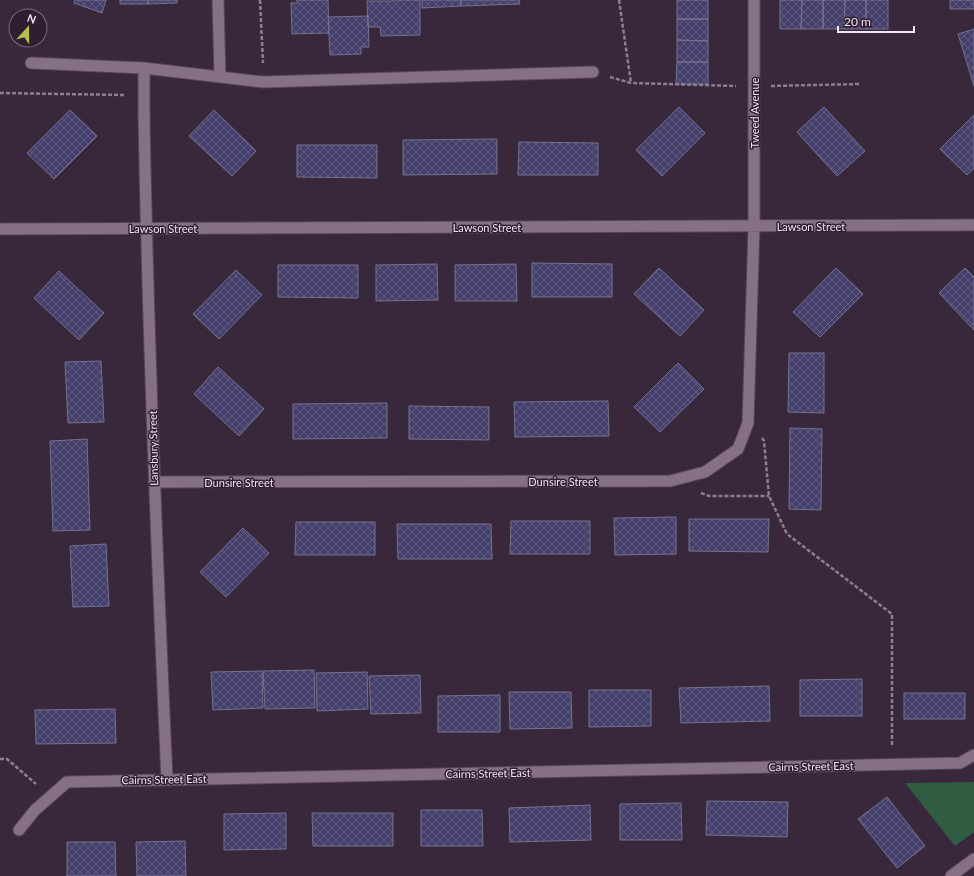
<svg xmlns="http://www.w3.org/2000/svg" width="974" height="876" font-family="Lato,sans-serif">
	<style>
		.park { fill: #305c41 }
		.building { fill: url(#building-cross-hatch); stroke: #74738f }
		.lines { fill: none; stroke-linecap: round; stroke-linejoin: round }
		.service-casing { stroke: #564758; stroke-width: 13 }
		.minor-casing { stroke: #564758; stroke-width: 13 }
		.path { stroke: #8e7f90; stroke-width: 2.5; stroke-dasharray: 4 2; stroke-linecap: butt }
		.service { stroke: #857087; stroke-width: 11 }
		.minor { stroke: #857087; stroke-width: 11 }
		.labels { text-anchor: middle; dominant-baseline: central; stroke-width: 3; stroke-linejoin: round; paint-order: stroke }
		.street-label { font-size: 11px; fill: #f0e5f2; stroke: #2f1d31 }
	</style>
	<defs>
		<pattern id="building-cross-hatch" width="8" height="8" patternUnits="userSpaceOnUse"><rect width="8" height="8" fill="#44406b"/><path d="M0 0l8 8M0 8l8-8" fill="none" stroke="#5f5b81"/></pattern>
	</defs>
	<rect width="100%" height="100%" fill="#39273b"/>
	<!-- park -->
	<path class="park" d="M974,782V832L955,846L905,783Z"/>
	<!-- building -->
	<path class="building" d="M75,0H106L102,13L74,3Z
		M120,0H148V4H120Z
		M148,0H177V3L148,4Z
		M297,0H328L329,33L292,34L291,3H297Z
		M394,0H420V35L381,36L380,27H368L367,1H394Z
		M422,0H461V6L422,8Z
		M461,0H519L520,4L461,6Z
		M677,0H708V19H677Z
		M780,0H802L801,29H780Z
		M802,0H823V29H801Z
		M823,0H845L844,29H823Z
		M845,0H866V29H844Z
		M866,0H888V29H866Z
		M950,0H974V9H950Z
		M368,16L369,47H361V54L330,55L328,17Z
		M677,19H708V41L677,40Z
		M974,29V86L958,34Z
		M677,40L708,41V62H677Z
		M677,62H708V84H676Z
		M679,107L705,133L662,176L636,150Z
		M824,107L865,151L837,176L797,132Z
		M70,110L97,136L54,179L27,153Z
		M214,110L256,151L232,176L189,136Z
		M974,115V168L967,175L940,149Z
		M497,139V174L403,175V140Z
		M519,142L598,143V175H518Z
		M297,145H377V178L297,177Z
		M532,263L612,264V297H532Z
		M437,264L438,300L376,301V265Z
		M516,264L517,301H455V265Z
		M278,265H358V298L278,297Z
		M659,268L704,310L680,336L634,294Z
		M836,268L863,294L820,337L793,312Z
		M965,268L974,277V330L939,293Z
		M236,270L262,295L219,339L193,314Z
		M59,271L104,313L79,340L34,298Z
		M789,353H824V413L788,412Z
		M101,361L104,422L68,423L65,362Z
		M678,363L704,389L660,432L634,407Z
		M218,367L264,409L239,436L194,394Z
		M608,401L609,436L515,437L514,402Z
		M387,403V438L293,439V404Z
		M409,406L489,407V440L409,439Z
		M790,428L822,429L821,510L789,509Z
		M87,439L90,530L53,531L50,441Z
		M676,517V554L615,555L614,518Z
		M689,519H769L768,552L689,551Z
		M511,521H590V554H510Z
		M296,522H375V555H295Z
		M397,524H491L492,559H398Z
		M243,528L269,553L226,597L200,572Z
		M106,544L109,606L73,607L70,546Z
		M314,670L315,708L265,709L263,671Z
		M262,671L263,708L213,710L211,672Z
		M367,672L368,709L317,711L316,673Z
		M420,675L421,713L371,714L369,676Z
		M862,679V716H800V680Z
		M769,686L770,721L681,723L679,688Z
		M589,690H651V726L589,727Z
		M509,692H571L572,728L510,729Z
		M904,693H965V719H904Z
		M500,695V732H438V696Z
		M115,709L116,743L36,744L35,710Z
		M887,797L925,846L897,868L858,819Z
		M707,801L788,802L787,837L706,835Z
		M681,803L682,840H620V804Z
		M590,805L591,840L510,842L509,808Z
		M421,810H482L483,846H421Z
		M286,813V849L224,850V814Z
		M312,813H393V846H313Z
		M185,841L186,876H137L136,842Z
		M67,842H115L116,876H67Z"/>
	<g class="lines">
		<defs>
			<path id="service" d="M218,0L220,77
				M31,63L144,68
				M144,117V68L263,82L593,72"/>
			<path id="minor" d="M144,117C148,338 157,559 167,779
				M0,229L974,225
				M154,482L670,481L705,472L738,449L748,423L754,226V0
				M19,830L35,810L67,782L960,763L974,755
				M951,876L974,859"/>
		</defs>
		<!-- service casing -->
		<use href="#service" class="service-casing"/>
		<!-- minor casing -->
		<use href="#minor" class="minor-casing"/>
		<!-- path -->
		<path class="path" d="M260,0L263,63
			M619,0L631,83
			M610,77L631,83L736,86
			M771,86L860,84
			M0,93L125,95
			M762,438L764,441L769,496L787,534L892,614V746
			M701,493L709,496H769
			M0,759H7L36,784"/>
		<!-- service -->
		<use href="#service" class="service"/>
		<!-- minor -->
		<use href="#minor" class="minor"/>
	</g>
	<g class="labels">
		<!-- street labels -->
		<g class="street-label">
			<text transform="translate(754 113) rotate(-90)">Tweed Avenue</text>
			<text x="811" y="226">Lawson Street</text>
			<text x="487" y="227">Lawson Street</text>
			<text x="163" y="228">Lawson Street</text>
			<text transform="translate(153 448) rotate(-91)">Lansbury Street</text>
			<text x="563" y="481">Dunsire Street</text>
			<text x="239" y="482">Dunsire Street</text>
			<text transform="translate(811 766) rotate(-1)">Cairns Street East</text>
			<text transform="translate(488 773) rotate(-1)">Cairns Street East</text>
			<text transform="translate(164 779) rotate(-1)">Cairns Street East</text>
		</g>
	</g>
	<!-- north arrow -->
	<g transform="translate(28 28) rotate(21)"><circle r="19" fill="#2f1d31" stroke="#7c6d7e"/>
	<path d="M0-3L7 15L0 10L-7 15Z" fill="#b5c249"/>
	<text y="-6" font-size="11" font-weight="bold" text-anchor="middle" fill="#f0e5f2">N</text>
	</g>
	<!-- scale -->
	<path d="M838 26v6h76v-6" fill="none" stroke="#f0e5f2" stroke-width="2"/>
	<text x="844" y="26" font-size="12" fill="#f0e5f2" stroke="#2f1d31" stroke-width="3" paint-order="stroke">20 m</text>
</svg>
